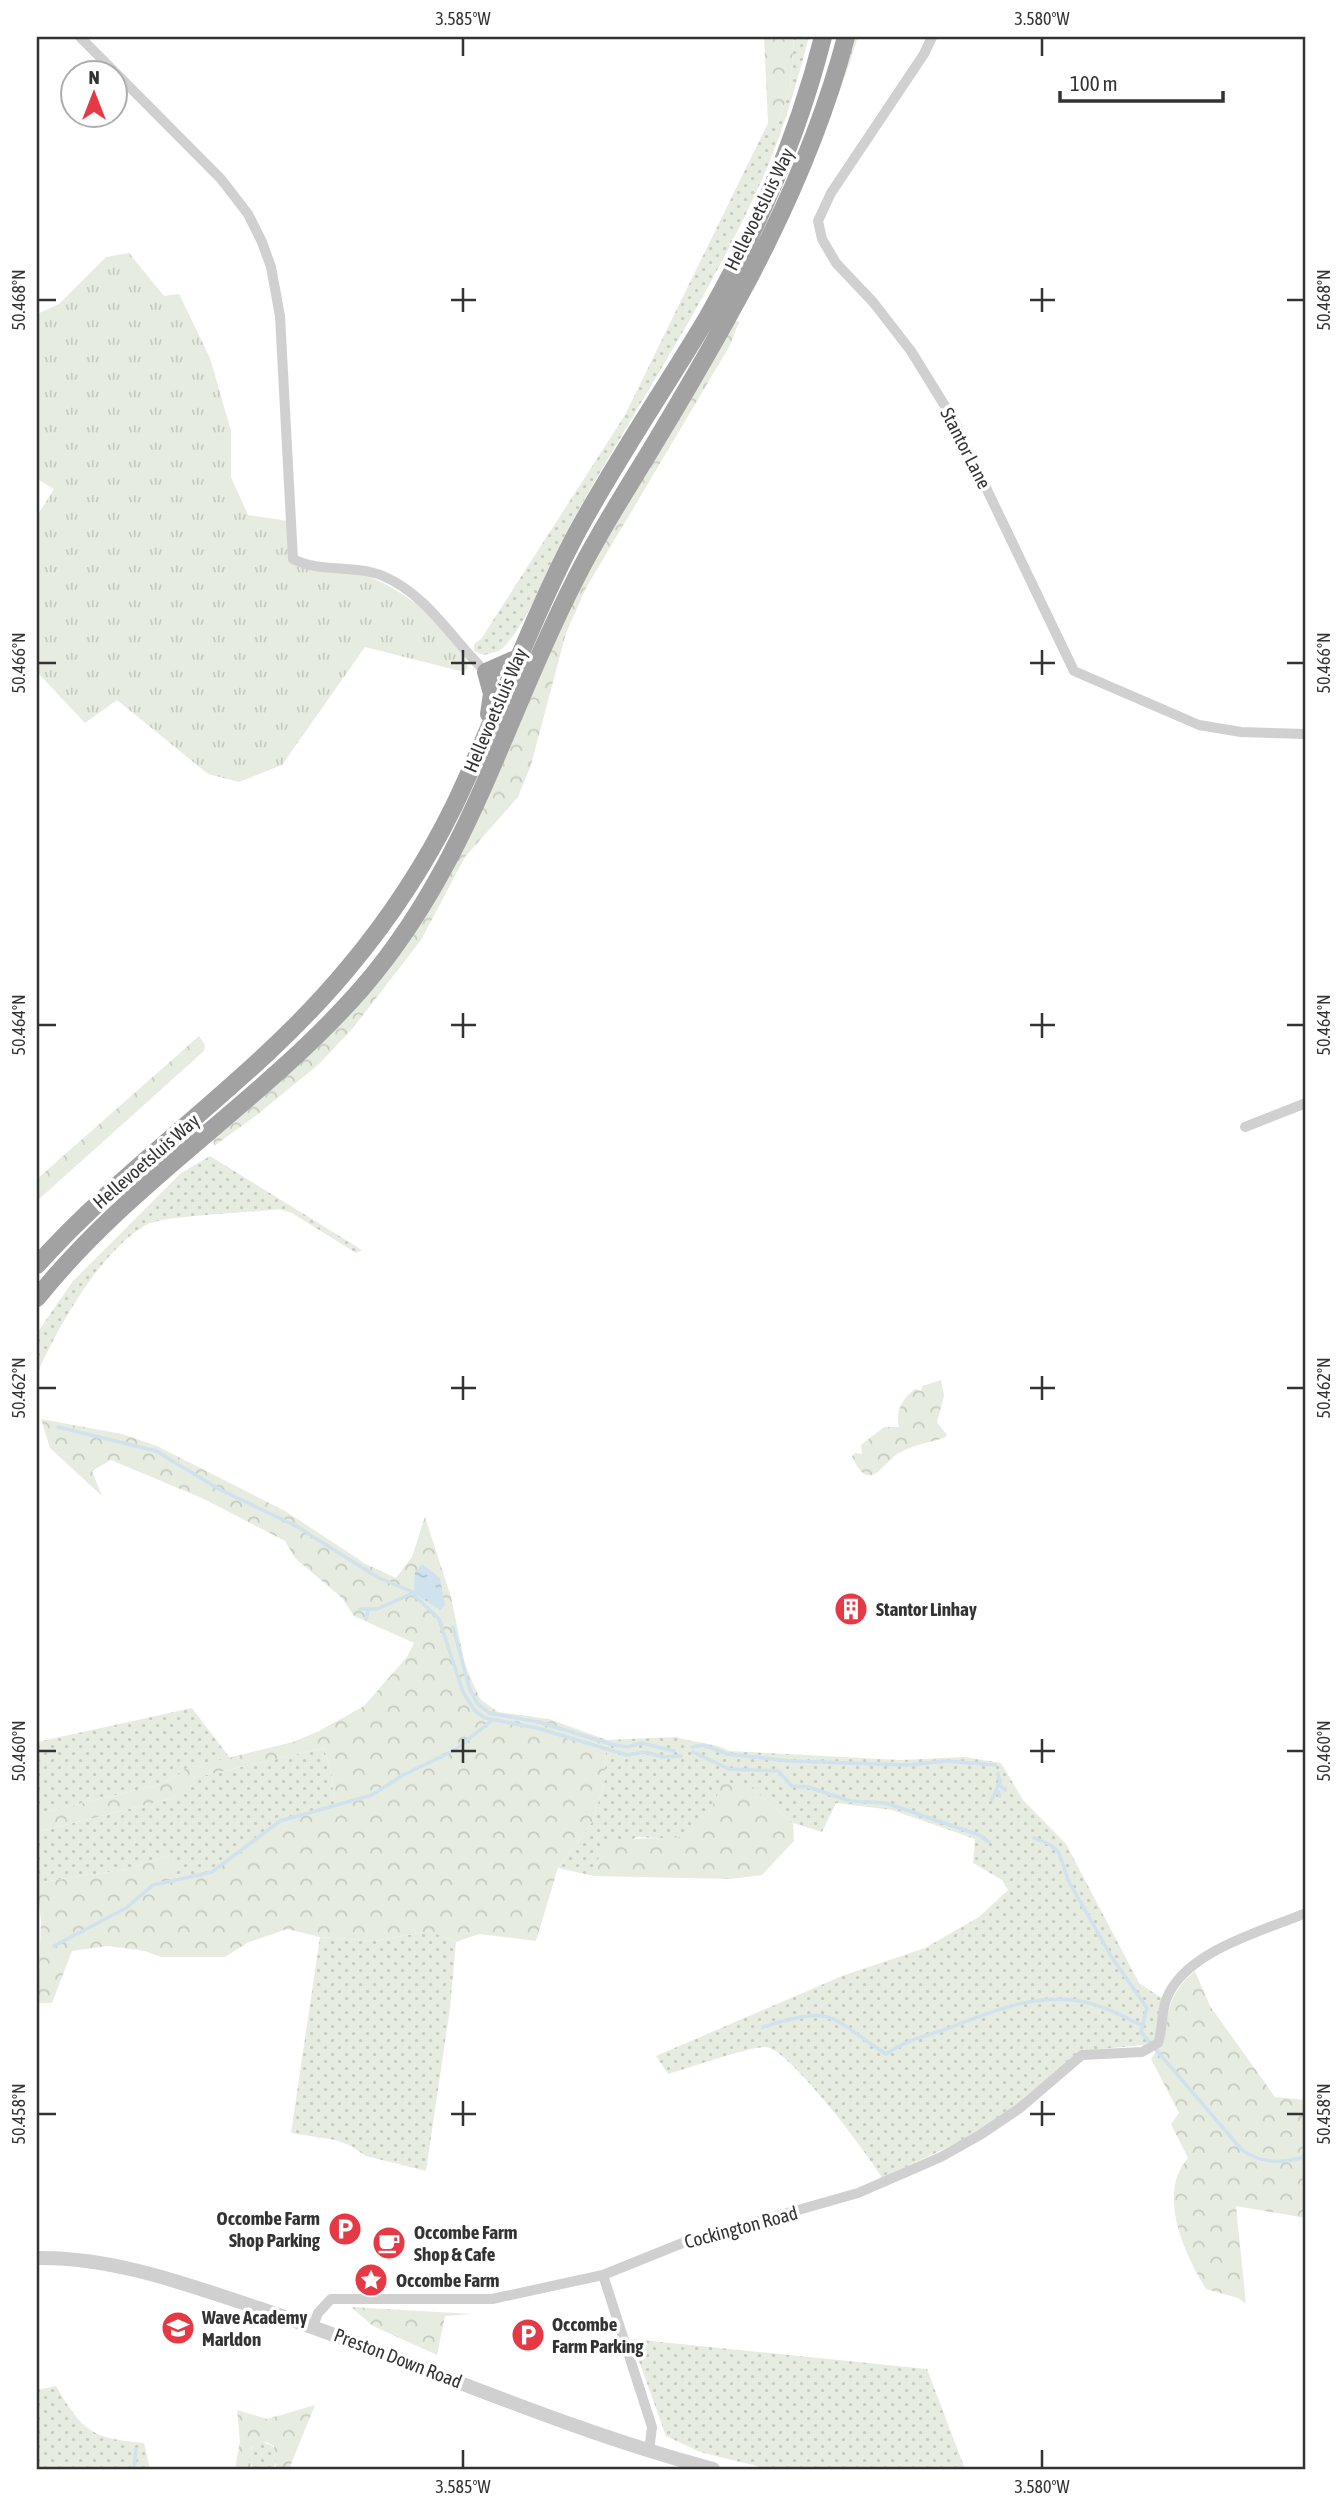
<svg xmlns="http://www.w3.org/2000/svg" width="1343" height="2506" font-family="'Asap Condensed',sans-serif">
	<style>
		.grass { fill: url(#grass-dots) }
		.forest { fill: url(#forest-crowns) }
		.park { fill: url(#park-tufts) }
		.water { fill: url(#water-ripples) }
		.lines { fill: none; stroke-linecap: round; stroke-linejoin: round }
		.stream { stroke: #cfe2ee; stroke-width: 3.5 }
		.minor { stroke: #d0d0d0; stroke-width: 10 }
		.tertiary { stroke: #d0d0d0; stroke-width: 14 }
		.trunk { stroke: #a2a2a2; stroke-width: 18 }
		.ticks { fill: none; stroke: #333; stroke-width: 2.5 }
		.labels { text-anchor: middle; dominant-baseline: central; stroke-width: 7; stroke-linejoin: round; paint-order: stroke }
		.street-label { font-size: 19px; fill: #333; stroke: #fff }
		.poi-label { font-size: 19px; font-weight: bold; fill: #333; stroke: #fff; text-anchor: start }
		.neatline { fill: none; stroke: #333; stroke-width: 2.5 }
		.ticks-label { font-size: 18px; text-anchor: middle; fill: #333 }
	</style>
	<defs>
		<pattern id="grass-dots" width="8" height="8" patternUnits="userSpaceOnUse" patternTransform="scale(1.75)"><rect width="8" height="8" fill="#e6ecdf"/><path d="M2 2h.1M6 6h.1" fill="none" stroke="#c6cbc0" stroke-width="1.8" stroke-linecap="round"/></pattern>
		<pattern id="forest-crowns" width="20" height="18" patternUnits="userSpaceOnUse" patternTransform="scale(1.75)"><rect width="20" height="18" fill="#e6ecdf"/><path d="M2 6a3 3 0 1 1 6 0M12 15a3 3 0 1 1 6 0" fill="none" stroke="#c6cbc0"/></pattern>
		<pattern id="park-tufts" width="24" height="20" patternUnits="userSpaceOnUse" patternTransform="scale(1.75)"><rect width="24" height="20" fill="#e6ecdf"/><path d="M3 7l-1-3M5 7V3M7 7l1-3M15 17l-1-3M17 17v-4M19 17l1-3" fill="none" stroke="#c6cbc0"/></pattern>
		<pattern id="water-ripples" width="26" height="14" patternUnits="userSpaceOnUse" patternTransform="scale(1.75)"><rect width="26" height="14" fill="#cfe2ee"/><path d="M2 4q2-2 4 0t4 0M15 11q2-2 4 0t4 0" fill="none" stroke="#b2c2cd"/></pattern>
	</defs>
	<rect width="100%" height="100%" fill="#fff"/>
	<!-- grass -->
	<path class="grass" d="M794,37H809C797,81 785,126 767,168C714,291 639,401 574,518C554,552 527,630 499,651L484,655L474,651V644L481,639L625,415L768,123H778L790,89Z
		M847,37H858C830,127 792,209 752,294Z
		M210,1156L362,1250L356,1253L292,1213L279,1209C253,1213 163,1215 146,1225C101,1250 57,1328 37,1374V1333L73,1281L180,1174Z
		M192,1708L230,1758L187,1768L162,1784L37,1814V1742Z
		M676,1737C695,1743 712,1742 730,1751L901,1760L964,1757L1001,1763L1023,1800L1066,1844L1139,1983L1163,1999L1154,2040L1144,2045L1081,2051L1017,2106L978,2133L882,2178C869,2155 789,2049 766,2047C751,2046 686,2069 668,2074L656,2056L842,1976L925,1948L979,1917L1008,1890L1002,1880L973,1863L975,1839L892,1810L836,1803L822,1832L793,1823L747,1784L712,1811L701,1827L681,1839L637,1837L599,1857L594,1876L558,1868L592,1822L604,1784L607,1740Z
		M324,1748L332,1775L334,1806L280,1821L212,1872L175,1878L173,1854L128,1869L37,1883V1832L173,1798L192,1778Z
		M430,1931L456,1942L450,2008L426,2171L366,2156L349,2145L335,2140L291,2133L320,1937L375,1941Z
		M631,2339L927,2369L965,2469H769L700,2452L666,2436Z
		M56,2386C83,2432 91,2438 144,2443L150,2469H37V2390Z
		M249 2457a14 14 0 1 1 28 0a14 14 0 1 1-28 0Z"/>
	<!-- forest -->
	<path class="forest" d="M764,37H794L790,89L778,123H768Z
		M734,320L739,322L729,347L586,588L566,633L531,765L518,797L465,857L421,940L353,1028L319,1064L258,1114L214,1146L213,1136L404,937L555,629Z
		M199,1036L205,1045L204,1051L37,1201V1179Z
		M941,1380L944,1396L937,1422L947,1435L944,1438C930,1442 914,1445 901,1452C883,1460 870,1498 852,1456L856,1453L862,1454L861,1445L884,1427H899C895,1410 903,1398 915,1389L921,1391L922,1386Z
		M41,1419L122,1434L157,1446L285,1511L366,1564L396,1578L412,1557L425,1517L451,1597L465,1665L480,1699L498,1712L549,1719L607,1740L604,1784L592,1822L558,1868L536,1941L479,1934L456,1942L430,1931L375,1941L320,1937L287,1929L247,1943L225,1957H161L145,1951L108,1946L72,1951L52,2003H38L41,1921L37,1883L128,1869L173,1854L176,1878L212,1872L280,1821L334,1806L332,1775L324,1748L193,1778L173,1798L37,1832V1814L162,1784L187,1768L293,1742L319,1731L364,1706L407,1657L414,1643L354,1616L342,1598L295,1558L285,1541L204,1499L111,1460L92,1471L102,1496L50,1448Z
		M722,1783L747,1784L793,1823L794,1841L762,1875L730,1879L594,1876L599,1857L610,1843C675,1828 693,1861 722,1783Z
		M1195,1971L1210,2006L1275,2097L1306,2100V2218L1236,2206L1246,2304L1238,2298L1206,2289C1185,2255 1156,2194 1188,2158L1171,2124L1179,2113L1151,2059C1176,2026 1156,2004 1195,1971Z
		M351,2307L472,2314L445,2316L437,2355L373,2326Z
		M315,2405L289,2469H270L276,2467L274,2446L266,2442L251,2448L249,2461L253,2469H235L240,2441L237,2410L267,2419Z"/>
	<!-- park -->
	<path class="park" d="M129,253L164,296L179,294L210,358L231,431V477L248,515L288,521L290,563C313,575 334,567 358,573C392,581 464,632 468,668L464,672L365,647L282,765L239,782L208,774L117,700L85,723L37,672V516L54,489L37,479V314L59,304L106,257Z"/>
	<!-- water -->
	<path class="water" d="M422,1564L440,1578L445,1605L440,1610L414,1593L415,1572Z"/>
	<g class="lines">
		<!-- stream -->
		<path class="stream" d="M58,1427L156,1451L219,1489L296,1526L379,1578L413,1592
			M412,1593L439,1619L463,1692L475,1711L485,1718L537,1728L627,1755L646,1752L663,1757L681,1756
			M360,1609H377L411,1594
			M366,1619L368,1611
			M453,1627L469,1687L477,1703L489,1713L539,1722L614,1745L628,1747L641,1743L674,1751
			M692,1747L703,1745L727,1754L790,1761L907,1765L946,1761L995,1765
			M693,1752L729,1769L778,1771L792,1786L808,1787L850,1801L886,1803L979,1835L989,1842
			M998,1784L1005,1790
			M997,1790L1000,1796
			M992,1799L1000,1782L998,1774
			M1034,1838L1051,1845L1059,1853L1069,1882L1111,1956L1147,2008L1141,2032L1241,2149C1260,2164 1285,2164 1306,2156
			M54,1946L126,1908L153,1885L212,1872L280,1821L372,1795L403,1775L455,1750L491,1721
			M763,2027C836,2005 826,2015 886,2054C912,2037 922,2038 949,2028C996,2009 1049,1988 1099,2006C1114,2011 1128,2019 1143,2026
			M134,2469L136,2449"/>
		<!-- minor -->
		<path class="minor" d="M80,37L221,179L248,214L262,242L271,267L280,316L293,559C320,573 354,564 383,576C428,595 452,640 486,672
			M932,37L924,54L831,193L818,221L822,239L836,263L873,302L911,351L953,419L1074,671L1199,725L1241,732L1306,734
			M1245,1127L1306,1103
			M603,2275L652,2427L649,2451
			M313,2326L318,2313L331,2299H492L603,2275L685,2242L858,2193L941,2157L980,2135L1020,2108L1082,2055L1142,2052L1158,2043C1163,2029 1161,2014 1166,2000C1184,1951 1263,1931 1306,1913"/>
		<!-- tertiary -->
		<path class="tertiary" d="M37,2258C113,2257 186,2284 258,2308C410,2359 558,2428 713,2469"/>
		<!-- trunk -->
		<path class="trunk" d="M489,714L492,694L486,672L520,657
			M37,1265C133,1158 257,1079 349,967C390,918 426,863 454,806C497,716 530,622 576,534C616,460 664,390 707,318C758,229 798,136 823,37
			M37,1298C131,1180 264,1101 363,987C470,862 502,723 574,582C599,531 630,485 659,436C735,309 808,182 846,37"/>
	</g>
	<!-- ticks -->
	<path class="ticks" d="M463,38V56M1042,38V56M463,288V312M1042,288V312M38,300H56M451,300H476M1030,300H1055M1287,300H1304M463,650V675M1042,650V675M38,663H56M451,663H476M1030,663H1055M1287,663H1304M463,1013V1038M1042,1013V1038M38,1025H56M451,1025H476M1030,1025H1055M1287,1025H1304M463,1376V1400M1042,1376V1400M38,1388H56M451,1388H476M1030,1388H1055M1287,1388H1304M463,1739V1763M1042,1739V1763M38,1751H56M451,1751H476M1030,1751H1055M1287,1751H1304M463,2101V2126M1042,2101V2126M38,2114H56M451,2114H476M1030,2114H1055M1287,2114H1304M463,2450V2468M1042,2450V2468"/>
	<!-- icons -->
	<defs>
		<symbol id="building-disc" viewBox="-11 -11 22 22"><circle r="9.5" fill="#e63946" stroke="#fff"/><path d="M-4-6H4V6H1V3H-1V6H-4ZM-2.5-4.3h1.7v1.8h-1.7ZM.8-4.3h1.7v1.8H.8ZM-2.5-1h1.7V.8h-1.7ZM.8-1h1.7V.8H.8Z" fill="#fff"/></symbol>
		<symbol id="parking-disc" viewBox="-11 -11 22 22"><circle r="9.5" fill="#e63946" stroke="#fff"/><path d="M-3.5-5.5H1a3.5 3.5 0 0 1 0 7H-1V5.5H-3.5ZM-1-3.4V-.6H.8a1.4 1.4 0 0 0 0-2.8Z" fill="#fff"/></symbol>
		<symbol id="cafe-disc" viewBox="-11 -11 22 22"><circle r="9.5" fill="#e63946" stroke="#fff"/><path d="M-5.5-4.5H6V0H3Q3 3.5 0 3.5H-2.5Q-5.5 3.5-5.5 0ZM3-3.2v2h1.7v-2ZM-6 4.5H4V6H-6Z" fill="#fff"/></symbol>
		<symbol id="sight-disc" viewBox="-11 -11 22 22"><circle r="9.5" fill="#e63946" stroke="#fff"/><path d="M0-6L1.8-2.2L6-1.7L2.9 1.2L3.7 5.4L0 3.3L-3.7 5.4L-2.9 1.2L-6-1.7L-1.8-2.2Z" fill="#fff"/></symbol>
		<symbol id="school-disc" viewBox="-11 -11 22 22"><circle r="9.5" fill="#e63946" stroke="#fff"/><path d="M0-5L7-2L0 1L-7-2ZM-4 1L0 2.5L4 1V4Q0 6-4 4Z" fill="#fff"/></symbol>
	</defs>
	<g fill-rule="evenodd">
		<use href="#building-disc" x="832" y="1590" width="38" height="38"/>
		<use href="#parking-disc" x="326" y="2210" width="38" height="38"/>
		<use href="#cafe-disc" x="370" y="2224" width="38" height="38"/>
		<use href="#sight-disc" x="352" y="2261" width="38" height="38"/>
		<use href="#school-disc" x="159" y="2309" width="38" height="38"/>
		<use href="#parking-disc" x="509" y="2316" width="38" height="38"/>
	</g>
	<g class="labels">
		<!-- street labels -->
		<g class="street-label">
			<text transform="translate(759 209) rotate(-64)">Hellevoetsluis Way</text>
			<text transform="translate(966 448) rotate(63)">Stantor Lane</text>
			<text transform="translate(495 710) rotate(-67)">Hellevoetsluis Way</text>
			<text transform="translate(146 1161) rotate(-41)">Hellevoetsluis Way</text>
			<text transform="translate(741 2227) rotate(-15)">Cockington Road</text>
			<text transform="translate(398 2358) rotate(21)">Preston Down Road</text>
		</g>
		<!-- poi labels -->
		<g class="poi-label">
			<text x="876" y="1609">Stantor Linhay</text>
			<text x="320" y="2218" text-anchor="end">Occombe Farm<tspan x="320" dy="22">Shop Parking</tspan></text>
			<text x="414" y="2232">Occombe Farm<tspan x="414" dy="22">Shop &amp; Cafe</tspan></text>
			<text x="396" y="2280">Occombe Farm</text>
			<text x="202" y="2317">Wave Academy<tspan x="202" dy="22">Marldon</tspan></text>
			<text x="552" y="2324">Occombe<tspan x="552" dy="22">Farm Parking</tspan></text>
		</g>
	</g>
	<!-- border -->
	<rect width="1343" height="2506" fill="none" stroke="#ffffff" stroke-width="77"/>
	<!-- north arrow -->
	<g transform="translate(94 94)"><circle r="33" fill="#ffffff" stroke="#adadad" stroke-width="2"/>
	<path d="M0-5L12 26L0 18L-12 26Z" fill="#e63946"/>
	<text y="-10" font-size="19" font-weight="bold" text-anchor="middle" fill="#333333">N</text>
	</g>
	<!-- scale -->
	<path d="M1060 91v10h163v-10" fill="none" stroke="#333333" stroke-width="3.5"/>
	<text x="1070" y="91" font-size="21" fill="#333333" stroke="#ffffff" stroke-width="5" paint-order="stroke">100 m</text>
	<rect x="38" y="38" width="1266" height="2430" class="neatline"/>
	<g class="ticks-label">
		<text x="463" y="25">3.585°W</text>
		<text x="1042" y="25">3.580°W</text>
		<text transform="translate(19 300) rotate(-90)" y="6">50.468°N</text>
		<text transform="translate(1324 300) rotate(-90)" y="6">50.468°N</text>
		<text transform="translate(19 663) rotate(-90)" y="6">50.466°N</text>
		<text transform="translate(1324 663) rotate(-90)" y="6">50.466°N</text>
		<text transform="translate(19 1025) rotate(-90)" y="6">50.464°N</text>
		<text transform="translate(1324 1025) rotate(-90)" y="6">50.464°N</text>
		<text transform="translate(19 1388) rotate(-90)" y="6">50.462°N</text>
		<text transform="translate(1324 1388) rotate(-90)" y="6">50.462°N</text>
		<text transform="translate(19 1751) rotate(-90)" y="6">50.460°N</text>
		<text transform="translate(1324 1751) rotate(-90)" y="6">50.460°N</text>
		<text transform="translate(19 2114) rotate(-90)" y="6">50.458°N</text>
		<text transform="translate(1324 2114) rotate(-90)" y="6">50.458°N</text>
		<text x="463" y="2493">3.585°W</text>
		<text x="1042" y="2493">3.580°W</text>
	</g>
</svg>
